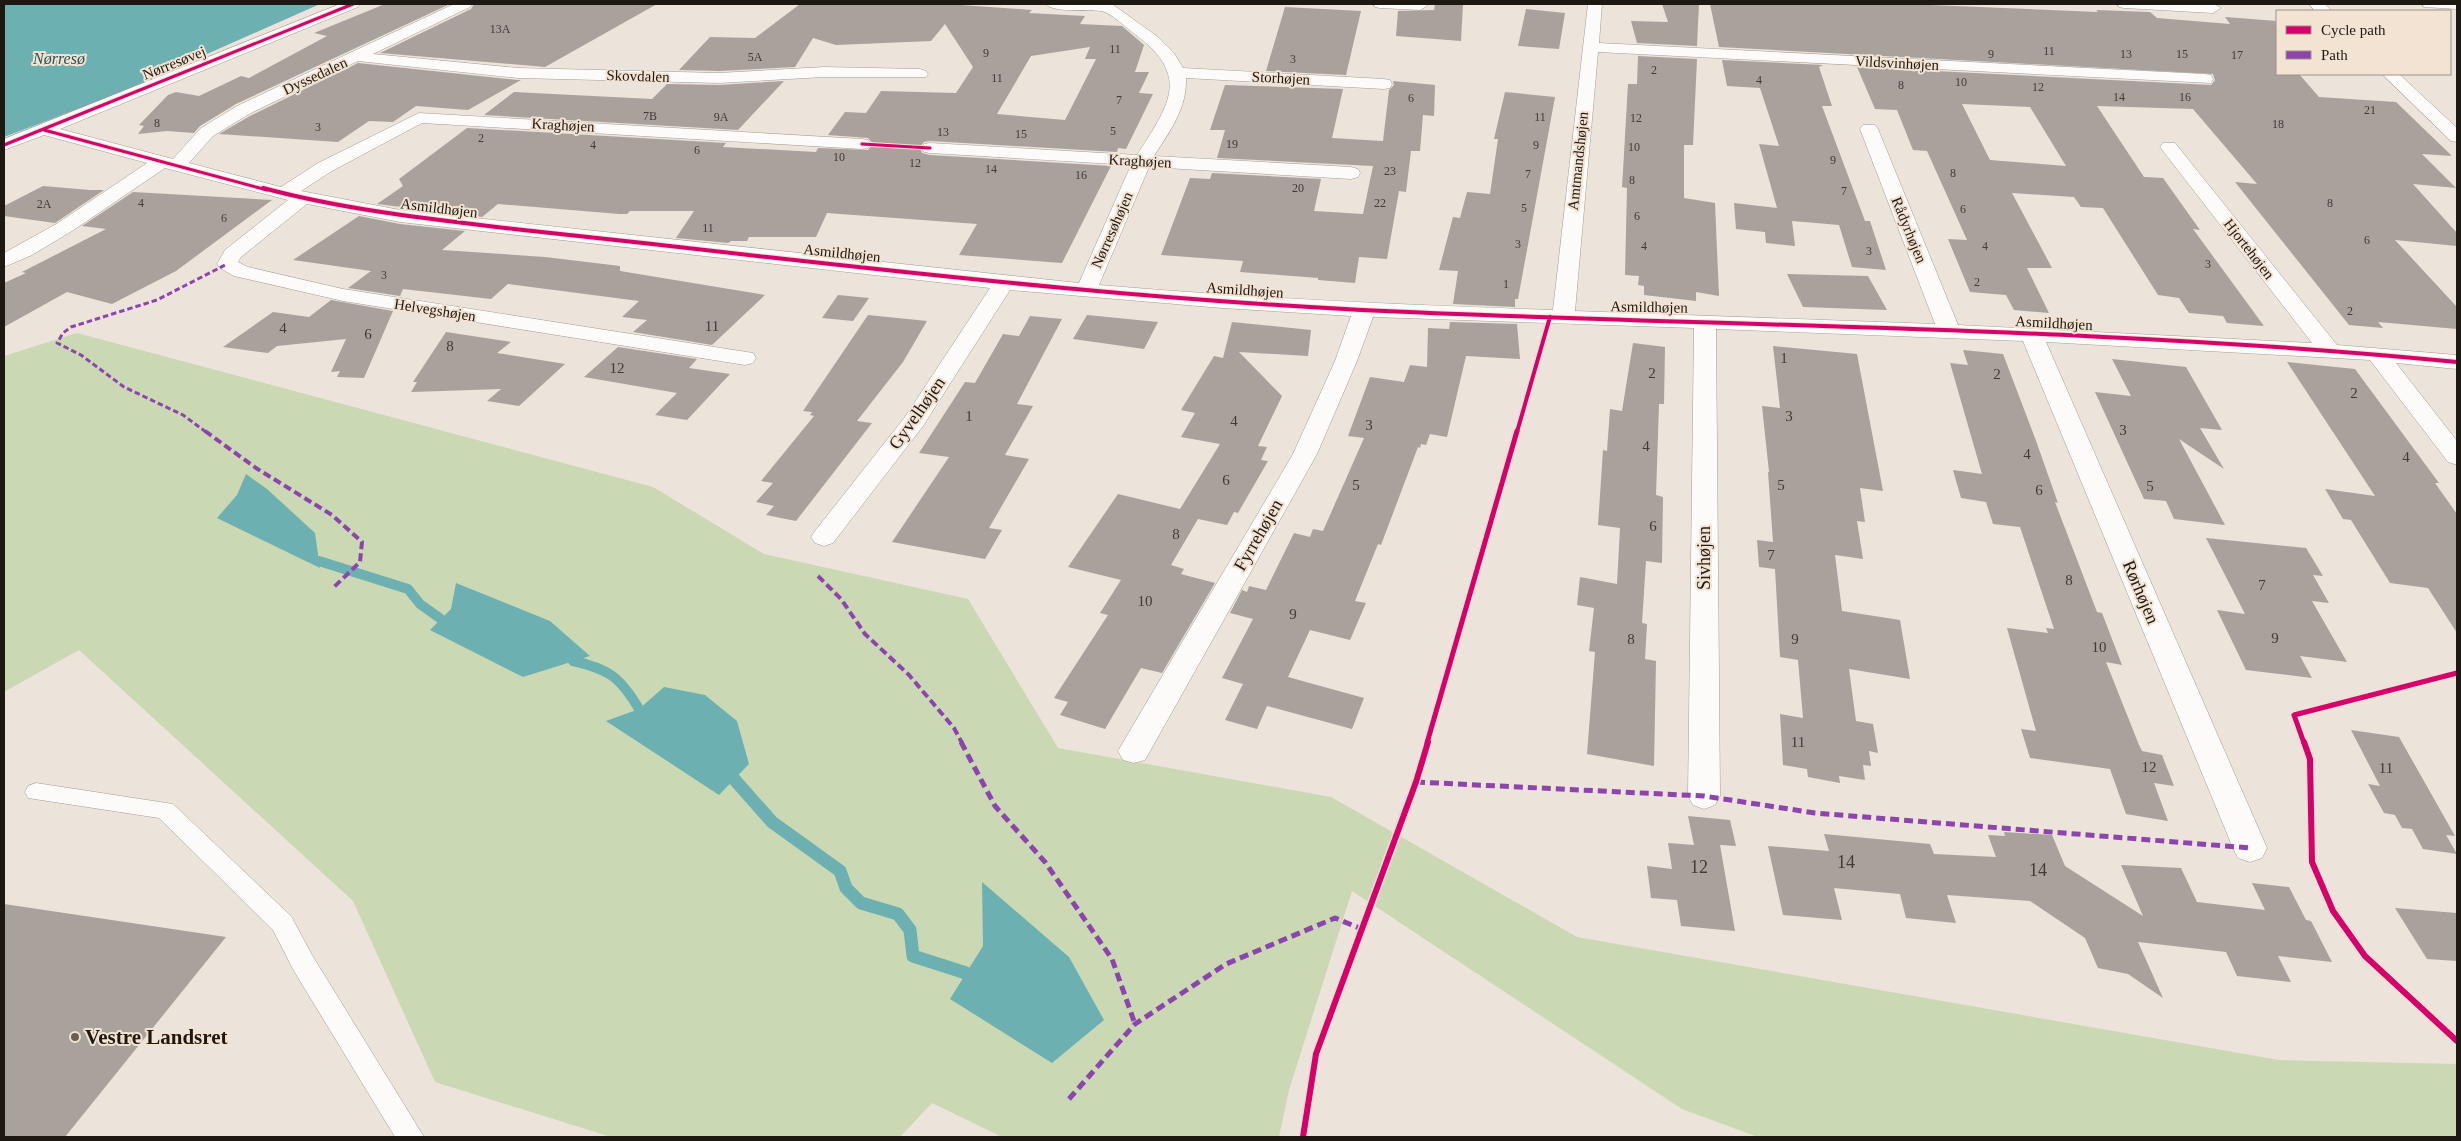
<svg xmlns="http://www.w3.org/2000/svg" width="2461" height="1141" font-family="Georgia,serif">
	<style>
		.green { fill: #cad9b4 }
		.water { fill: #6db0b1 }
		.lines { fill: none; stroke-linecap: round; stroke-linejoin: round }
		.stream-far1 { stroke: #6db0b1; stroke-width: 10 }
		.stream { stroke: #6db0b1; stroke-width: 13 }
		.building { fill: #a9a19c; fill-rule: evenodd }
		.lane-casing { stroke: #a39c95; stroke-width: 1 }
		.street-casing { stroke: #a39c95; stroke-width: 1 }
		.lane { fill: #fcfbf9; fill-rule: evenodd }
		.street { fill: #fcfbf9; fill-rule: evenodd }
		.quiet-far2 { stroke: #8e44ad; stroke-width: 3; stroke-dasharray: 5.5 3; stroke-linecap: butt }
		.quiet-far1 { stroke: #8e44ad; stroke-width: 4; stroke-dasharray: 8 4; stroke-linecap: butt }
		.quiet { stroke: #8e44ad; stroke-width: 5; stroke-dasharray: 9 5; stroke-linecap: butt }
		.cycleway-far3-casing { stroke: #f3e3d3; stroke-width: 5 }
		.cycleway-far2-casing { stroke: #f3e3d3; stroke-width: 6 }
		.cycleway-far1-casing { stroke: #f3e3d3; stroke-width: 8 }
		.cycleway-casing { stroke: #f3e3d3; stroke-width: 9 }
		.cycleway-far3 { stroke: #d6006c; stroke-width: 3 }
		.cycleway-far2 { stroke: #d6006c; stroke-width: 4 }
		.cycleway-far1 { stroke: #d6006c; stroke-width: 5 }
		.cycleway { stroke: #d6006c; stroke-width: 6 }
		.poi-dot { fill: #665f59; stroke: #f3e3d3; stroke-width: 2 }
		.labels { text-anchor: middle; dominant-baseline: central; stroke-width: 4; stroke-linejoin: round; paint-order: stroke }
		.far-number-label { font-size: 12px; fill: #413a35 }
		.far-street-label { font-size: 15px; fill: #1e1813; stroke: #f3e3d3 }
		.number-label { font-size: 15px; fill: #413a35 }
		.far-water-label { font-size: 16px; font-style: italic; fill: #265254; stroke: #f3e3d3 }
		.street-label { font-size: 18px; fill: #1e1813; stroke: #f3e3d3 }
		.near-number-label { font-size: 18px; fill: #413a35 }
		.near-poi-label { font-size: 21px; font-weight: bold; fill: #1e1813; stroke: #f3e3d3; text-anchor: start }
	</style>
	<rect width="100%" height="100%" fill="#ece3da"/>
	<!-- green -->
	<path class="green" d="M77,333L653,487L764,554L968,599L1058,748L1331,797L1577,937L2279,1060L2457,1064V1137H1758L1682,1109L1352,891L1289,1090L1279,1137H1002L932,1103L900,1137H611L435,1082L353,901L79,650L4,692V356Z"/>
	<!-- water -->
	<path class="water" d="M4,4H320L117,94L4,137Z
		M246,474L267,489L315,533L320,568L217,518L237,495Z
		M456,583L550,621L590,656L523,677L430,630L451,609Z
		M664,687L705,695L737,721L749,764L719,795L606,721L639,709Z
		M982,882L1069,957L1104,1020L1052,1063L950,999L983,946Z"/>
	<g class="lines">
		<!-- stream-far1 -->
		<path class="stream-far1" d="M319,561L408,589L420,604L441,619
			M573,661C609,669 620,677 639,709"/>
		<!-- stream -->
		<path class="stream" d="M734,779L772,822L840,871L846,888L861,903L898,914L910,930L913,956L966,973"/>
	</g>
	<!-- building -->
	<path class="building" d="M385,4H450L236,104L200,126L194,133L167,131L138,134L144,126L139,125L168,95L176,92L199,96L241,76L249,78L327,36L314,33Z
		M474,4H657L545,67L380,53L471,9Z
		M800,4H963L961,5L1032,10L1029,13L1085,16L1080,24L1122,26L1144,45L1135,72H1149L1139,93L1153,94L1126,149L1118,148L1117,152L930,141L924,142L920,147L922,153L930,155L1111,166L1062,263L959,255L977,224L827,213L816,237H749L747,241H731L728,243L676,238L694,211H630L627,214H619L498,204L482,217L377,204L403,186L399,179L467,128L726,143L723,147L816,152L818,148L868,150L873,144L868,138L828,135L845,112L866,113L881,91L956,93L973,67L945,24L931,41L836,45L813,38L795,67L719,71L679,70L710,37L755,38ZM1090,47L1085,59H1096L1065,120L997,114L1031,56Z
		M1435,4H1463L1461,41L1396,36L1398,11L1434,10Z
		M1662,4H1699L1697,46L1637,43L1631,21L1668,22Z
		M1710,4H1907L2098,12L2096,10L2150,12L2157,18L2230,24L2225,17L2277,21V74H2299L2319,97L2396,102L2452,156L2422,154L2456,188L2413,184L2457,233V246L2395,240L2457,307V329L2378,322L2383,328L2349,325L2235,182L2257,184L2193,109L2097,106L2144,177L2163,178L2200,230L2193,229L2264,326L2227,323L2223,316L2189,313L2179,298L2158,295L2103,208L2081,207L2074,197L2012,193L2052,268H2027L2049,313L2014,310L2006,295L1970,292L1948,239L1967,240L1927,151L1913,150L1897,110L1875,109L1857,67L2211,85L2215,80L2213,74L1719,47ZM1962,104L2030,107L2066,166L1990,160Z
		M1285,7L1361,11L1346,75L1266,71Z
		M1526,9L1565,13L1559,49L1518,46Z
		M1638,56L1697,59L1693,145H1684V198L1715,203L1719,296L1696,292V301L1644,295V286L1638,285L1639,276L1625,275L1627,188L1622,187L1623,171L1628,84H1637Z
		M1722,60L1823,65L1819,67L1832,106H1822L1865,221H1870L1886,270L1852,267L1839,225L1792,221L1795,246L1766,243L1765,232L1736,229L1734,203L1777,208L1759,144L1779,146L1760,88L1727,86Z
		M358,63L518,80H521L468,110L416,106L393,122L369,121L338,142L219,134L250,116Z
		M784,81L738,130L484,115L514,92L652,99L667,84L719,85Z
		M1393,81L1435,85L1434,116L1423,115L1420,151H1411L1406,192L1399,191L1387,259L1359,257L1355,283L1318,280V278L1240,272L1243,261L1161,255L1190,178L1210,179L1212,173L1321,179L1314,211L1363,214L1373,166L1217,158L1225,130H1210L1225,85L1343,89L1332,138L1383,141L1389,90L1394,85Z
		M1505,92L1555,97L1518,299H1515V307L1453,304L1458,271L1439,270L1453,217L1460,218L1467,192L1490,194L1498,139H1494Z
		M43,186L90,190H104L55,223L4,216V206Z
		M133,192L272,200L176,271L112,304L67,292L4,327V283L26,273L22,272L106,229L82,226Z
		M359,216L400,224L465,231L442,250L545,257L620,266V271L765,295L712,345L633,332L647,320L622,317L639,301L508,284L491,299L403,289L400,296L348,288L371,271L293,260Z
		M1787,274L1868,276L1887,310L1803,307Z
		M838,295L869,298L853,321L822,318Z
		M331,300L393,311L364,378L337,377L340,371L331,372L346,339L277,346L268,353L223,347L273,312L309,317Z
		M868,315L927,321L903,362L857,421L872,423L796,521L766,515L774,506L756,502L773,483L761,481L814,416L810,415L812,412L803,411Z
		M1087,315L1158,322L1144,349L1073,339Z
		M1030,316L1062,319L1017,404L1033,406L1005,455L1029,459L989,528L1002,530L985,559L892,542L949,457L919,453L965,382L975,383L1003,334L1019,336Z
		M1232,322L1311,330L1308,356L1239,352L1282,396L1258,446L1267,447L1261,460L1268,461L1238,513L1234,512L1227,525L1198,519L1171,565L1184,569L1181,574L1215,583L1162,673L1141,668L1105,729L1060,715L1068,702L1054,698L1108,615L1100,613L1121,580L1068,567L1118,494L1180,509L1220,444L1181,437L1195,413L1181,410L1214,356L1223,358Z
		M1450,322L1517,324L1520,359L1466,356L1447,437L1430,434L1426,445L1421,444L1420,448L1418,447L1381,545L1378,544L1355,601L1366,603L1350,640L1310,630L1288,677L1364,698L1352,729L1267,706L1257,729L1225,720L1243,684L1222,678L1253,619L1230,613L1242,590L1247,592L1249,586L1266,590L1294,533L1310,537L1313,529L1323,531L1364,438L1348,436L1370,377L1404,382L1410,365L1427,367L1428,328L1449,329Z
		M446,332L511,342L497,353L565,364L519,406L487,401L501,389L411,392L417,382H413Z
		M1633,343L1665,347L1664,404H1659L1656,495L1663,497L1662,563L1646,561L1642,623L1647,624L1645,659L1656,661L1654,766L1587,754L1595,652L1589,651L1594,608L1577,605L1580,577L1617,584L1620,528L1598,525L1603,450L1607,451L1610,409L1622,411Z
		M1773,346L1857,354L1883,491L1860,488L1865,522L1857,521L1863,559L1835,555L1842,611L1900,620L1910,679L1849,669L1856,721L1873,724L1878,753L1869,751L1871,766L1863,765L1865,780L1839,776L1840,783L1808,777L1807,769L1783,765L1780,714L1803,718L1798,660L1780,657L1775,569L1759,567L1757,540L1773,542L1768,472H1769L1762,406L1780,408Z
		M618,347L697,359L689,368L730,374L687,420L655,415L677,393L584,377Z
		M1963,350L2003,354L2035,438L2058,503L2055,502L2097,612L2102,613L2122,665L2106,662L2139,745L2142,751L2162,755L2174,786L2154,783L2168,821L2126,814L2110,769L2030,758L2021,729L2036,731L2007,628L2048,633L2046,628L2054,629L2020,527L1993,524L1986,502L1961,498L1953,470L1982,474L1950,363L1968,365Z
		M2112,359L2186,367L2222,430L2200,428L2224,469L2179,439L2225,525L2174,519L2166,501L2144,499L2095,392L2131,396Z
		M2287,362L2355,369L2439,483H2435L2457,514V633L2428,588L2390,583L2351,520L2343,519L2325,489L2375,496Z
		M2206,538L2306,548L2323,576L2313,575L2329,603L2312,601L2347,662L2300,656L2312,678L2246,670L2217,610L2245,614Z
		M2351,730L2399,737L2455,836L2446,835L2457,854L2423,849L2412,829L2402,828L2395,815L2384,813L2368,784L2380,786Z
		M1688,816L1730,820L1736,846L1720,845L1735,931L1681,926L1677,900L1651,898L1647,866L1672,869L1668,843L1694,845Z
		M2004,832L2052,835L2065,866L2143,916L2121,865L2181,868L2197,902L2265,910L2252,883L2289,887L2306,920L2311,921L2332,962L2278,956L2291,982L2237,976L2226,952L2138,942L2163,998L2128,974L2098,968L2085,938L2030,901L1947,895L1956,923L1906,918L1900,894L1834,888L1842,920L1783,915L1768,846L1829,851L1824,834L1930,844L1934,854L1996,857L1988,835L2005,836Z
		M4,904L226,937L65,1137H4Z
		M2395,908L2457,913V961L2427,959Z"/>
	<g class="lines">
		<defs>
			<path id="lane" d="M36,783L173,804L291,916L312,955L424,1137H395L294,971L273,930L159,818L28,798L25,792L28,786Z"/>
			<path id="street" d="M340,4H360L358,7L60,129L173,159L201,128L237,106L454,4H472L470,7L373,54L518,68L719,73L824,67L920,69L926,71L928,74L926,77H824L719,83L518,78L358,61L249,114L213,136L189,163L281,187L318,163L419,113L862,139L868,140L871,144L868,148L862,149L422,123L332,171L301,191L400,210L1079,283L1131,165L930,153L924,152L921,148L924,144L930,143L1137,155C1168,106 1192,77 1136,35C1126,28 1112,13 1101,11C1089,9 1052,13 1046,4H1112L1158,37L1174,53L1183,68L1384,79L1390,80L1392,84L1390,88L1384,89L1186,78C1187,109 1170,131 1154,156L1351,167L1358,169L1360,173L1358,177L1351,179L1149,167L1099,285C1250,298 1401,305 1553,310L1588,4H1602L1599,43L2205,74L2211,75L2213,79L2211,83L1598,52L1575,311L1935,324L1860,129L1863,125H1875L1878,129L1958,325L2312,343L2163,151L2160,147L2163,143H2175L2337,345L2457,355V369L2396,363L2457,441V465L2448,462L2370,360L2046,342L2267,848L2262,858L2250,862L2238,858L2233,848L2023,341L1716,329L1720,796L1715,805L1704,809L1693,805L1688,796L1694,328L1373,317L1357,361L1317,454L1145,760L1134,763L1123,760L1118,751L1293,454L1335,361L1351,316L1222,308L1010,290L923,426L833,543L824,546L815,543L811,537L815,531L905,417L990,288L400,222L307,204L241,257L238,262L248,267L343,289L753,353L756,358L753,363L745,365L343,301L234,276L220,268L217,264L225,250L288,200L165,168L72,231L32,255L4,267V253L58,223L147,163L44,135L4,150V139Z
				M1373,4H1426L1427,6L1420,10L1380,8L1375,7Z
				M2117,4H2214L2221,8L2213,13L2124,8L2119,7Z
				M2309,4H2325L2332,11H2315Z
				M2422,4H2457V9L2424,7Z
				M2382,74H2399L2457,128V142L2451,141Z"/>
		</defs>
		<!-- lane casing -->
		<use href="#lane" class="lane-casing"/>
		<!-- street casing -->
		<use href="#street" class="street-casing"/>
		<!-- lane -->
		<use href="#lane" class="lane"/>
		<!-- street -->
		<use href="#street" class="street"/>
		<!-- quiet-far2 -->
		<path class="quiet-far2" d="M206,432L183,415L124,387L81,355L57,343L63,333L71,327L157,300L227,264"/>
		<!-- quiet-far1 -->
		<path class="quiet-far1" d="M205,431L256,468L332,515L362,542L360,562L333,588
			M818,576L841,599L865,634L909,675L954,728L962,743"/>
		<!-- quiet -->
		<path class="quiet" d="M961,742L995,806L1045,862L1112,959L1135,1024
			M1416,782L1704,796L1815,813L2250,848
			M1069,1099L1135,1024L1226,964L1335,918L1362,929"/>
		<defs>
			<path id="cycleway-far3" d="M44,130L267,190
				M862,144L930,148
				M4,145L353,4"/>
			<path id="cycleway-far2" d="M263,188C345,210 430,219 514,229C598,238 683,247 767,257C965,279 1163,300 1362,310C1727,327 2093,326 2457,362
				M1517,432L1550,317"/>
			<path id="cycleway-far1" d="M1427,743L1517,431
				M2304,743L2294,715L2457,673"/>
			<path id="cycleway" d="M2304,742L2310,759L2312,862L2333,911L2365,956L2457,1041
				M1303,1137L1316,1054L1416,782L1428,742"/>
		</defs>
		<!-- cycleway-far3 casing -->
		<use href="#cycleway-far3" class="cycleway-far3-casing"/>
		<!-- cycleway-far2 casing -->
		<use href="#cycleway-far2" class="cycleway-far2-casing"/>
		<!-- cycleway-far1 casing -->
		<use href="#cycleway-far1" class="cycleway-far1-casing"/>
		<!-- cycleway casing -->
		<use href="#cycleway" class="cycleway-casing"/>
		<!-- cycleway-far3 -->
		<use href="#cycleway-far3" class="cycleway-far3"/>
		<!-- cycleway-far2 -->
		<use href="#cycleway-far2" class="cycleway-far2"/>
		<!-- cycleway-far1 -->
		<use href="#cycleway-far1" class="cycleway-far1"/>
		<!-- cycleway -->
		<use href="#cycleway" class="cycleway"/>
	</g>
	<!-- markers -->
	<circle class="poi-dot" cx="75" cy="1037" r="5"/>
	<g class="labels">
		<!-- far-number labels -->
		<g class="far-number-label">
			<text x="500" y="29">13A</text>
			<text x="1115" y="49">11</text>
			<text x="2049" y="51">11</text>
			<text x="986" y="53">9</text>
			<text x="1991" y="54">9</text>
			<text x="2126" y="54">13</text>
			<text x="2182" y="54">15</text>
			<text x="2237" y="55">17</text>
			<text x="755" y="57">5A</text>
			<text x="1293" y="59">3</text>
			<text x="1654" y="70">2</text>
			<text x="997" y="78">11</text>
			<text x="1759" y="80">4</text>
			<text x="1961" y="82">10</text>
			<text x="1901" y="85">8</text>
			<text x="2038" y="87">12</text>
			<text x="2119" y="97">14</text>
			<text x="2185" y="97">16</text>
			<text x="1411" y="98">6</text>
			<text x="1119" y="100">7</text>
			<text x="2370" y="110">21</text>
			<text x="650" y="116">7B</text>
			<text x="721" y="117">9A</text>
			<text x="1540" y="117">11</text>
			<text x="1636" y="118">12</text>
			<text x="157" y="123">8</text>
			<text x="2278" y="124">18</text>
			<text x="318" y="127">3</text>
			<text x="1113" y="131">5</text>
			<text x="943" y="132">13</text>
			<text x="1021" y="134">15</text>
			<text x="481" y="138">2</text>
			<text x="1232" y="144">19</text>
			<text x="593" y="145">4</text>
			<text x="1536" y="145">9</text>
			<text x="1634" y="147">10</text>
			<text x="697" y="150">6</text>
			<text x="839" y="157">10</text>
			<text x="1833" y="160">9</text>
			<text x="915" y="163">12</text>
			<text x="991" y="169">14</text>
			<text x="1390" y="171">23</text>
			<text x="1953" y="173">8</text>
			<text x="1528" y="174">7</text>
			<text x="1081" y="175">16</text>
			<text x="1632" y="180">8</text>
			<text x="1298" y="188">20</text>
			<text x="1844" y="191">7</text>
			<text x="141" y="203">4</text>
			<text x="1380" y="203">22</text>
			<text x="2330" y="203">8</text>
			<text x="44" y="204">2A</text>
			<text x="1524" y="208">5</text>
			<text x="1963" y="209">6</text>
			<text x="1637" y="216">6</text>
			<text x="224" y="218">6</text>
			<text x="708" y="228">11</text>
			<text x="2367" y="240">6</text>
			<text x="1518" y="244">3</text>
			<text x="1644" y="246">4</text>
			<text x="1985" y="246">4</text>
			<text x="1869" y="251">3</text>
			<text x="2208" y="264">3</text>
			<text x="384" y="275">3</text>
			<text x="1977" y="282">2</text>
			<text x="1506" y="284">1</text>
			<text x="2350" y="311">2</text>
		</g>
		<!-- far-street labels -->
		<g class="far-street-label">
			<text transform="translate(174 63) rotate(-22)">Nørresøvej</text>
			<text transform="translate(1897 63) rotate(3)">Vildsvinhøjen</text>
			<text transform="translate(315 76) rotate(-25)">Dyssedalen</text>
			<text transform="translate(638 76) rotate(2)">Skovdalen</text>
			<text transform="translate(1281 78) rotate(3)">Storhøjen</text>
			<text transform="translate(563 125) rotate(3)">Kraghøjen</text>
			<text transform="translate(1140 161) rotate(3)">Kraghøjen</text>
			<text transform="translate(1578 161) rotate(-84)">Amtmandshøjen</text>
			<text transform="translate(439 208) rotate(7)">Asmildhøjen</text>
			<text transform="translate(1112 230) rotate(-66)">Nørresøhøjen</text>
			<text transform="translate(1909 230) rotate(68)">Rådyrhøjen</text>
			<text transform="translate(2249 249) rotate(52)">Hjortehøjen</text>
			<text transform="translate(842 253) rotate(6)">Asmildhøjen</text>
			<text transform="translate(1245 290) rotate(4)">Asmildhøjen</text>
			<text transform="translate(1649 307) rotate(1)">Asmildhøjen</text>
			<text transform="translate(435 310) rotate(9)">Helvegshøjen</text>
			<text transform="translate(2054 323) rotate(3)">Asmildhøjen</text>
		</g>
		<!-- number labels -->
		<g class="number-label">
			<text x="712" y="326">11</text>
			<text x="283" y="328">4</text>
			<text x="368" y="334">6</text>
			<text x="450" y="346">8</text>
			<text x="1784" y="358">1</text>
			<text x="617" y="368">12</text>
			<text x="1652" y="373">2</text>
			<text x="1997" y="374">2</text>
			<text x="2354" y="393">2</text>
			<text x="969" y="416">1</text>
			<text x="1789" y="416">3</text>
			<text x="1234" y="421">4</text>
			<text x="1369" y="425">3</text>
			<text x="2123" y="430">3</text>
			<text x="1646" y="446">4</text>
			<text x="2027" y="454">4</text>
			<text x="2406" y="457">4</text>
			<text x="1226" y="480">6</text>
			<text x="1356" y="485">5</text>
			<text x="1781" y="485">5</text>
			<text x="2150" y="486">5</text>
			<text x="2039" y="490">6</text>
			<text x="1653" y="526">6</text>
			<text x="1176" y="534">8</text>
			<text x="1771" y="555">7</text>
			<text x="2069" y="580">8</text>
			<text x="2262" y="585">7</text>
			<text x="1145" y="601">10</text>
			<text x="1293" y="614">9</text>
			<text x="2275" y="638">9</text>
			<text x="1631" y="639">8</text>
			<text x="1795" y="639">9</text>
			<text x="2099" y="647">10</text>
			<text x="1798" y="742">11</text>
			<text x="2149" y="767">12</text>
			<text x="2386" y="768">11</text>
		</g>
		<!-- far-water labels -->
		<g class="far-water-label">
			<text x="59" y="58">Nørresø</text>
		</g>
		<!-- street labels -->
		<g class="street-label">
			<text transform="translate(917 413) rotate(-55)">Gyvelhøjen</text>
			<text transform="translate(1258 535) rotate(-60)">Fyrrehøjen</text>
			<text transform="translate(1704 558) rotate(-90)">Sivhøjen</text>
			<text transform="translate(2141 592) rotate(67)">Rørhøjen</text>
		</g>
		<!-- near-number labels -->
		<g class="near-number-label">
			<text x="1846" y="862">14</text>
			<text x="1699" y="867">12</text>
			<text x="2038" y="870">14</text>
		</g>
		<!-- near-poi labels -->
		<g class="near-poi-label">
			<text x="85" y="1037">Vestre Landsret</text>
		</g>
	</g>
	<!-- border -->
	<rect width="2461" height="1141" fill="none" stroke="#1e1813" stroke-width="10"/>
	<!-- legend -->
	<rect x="2276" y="10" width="175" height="65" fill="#f3e3d3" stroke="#9e9286"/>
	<rect x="2286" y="26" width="25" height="8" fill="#d6006c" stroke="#9e9286"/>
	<text x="2321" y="35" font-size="15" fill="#1e1813">Cycle path</text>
	<rect x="2286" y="51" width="25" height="8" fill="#8e44ad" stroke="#9e9286"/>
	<text x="2321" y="60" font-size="15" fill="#1e1813">Path</text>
</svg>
